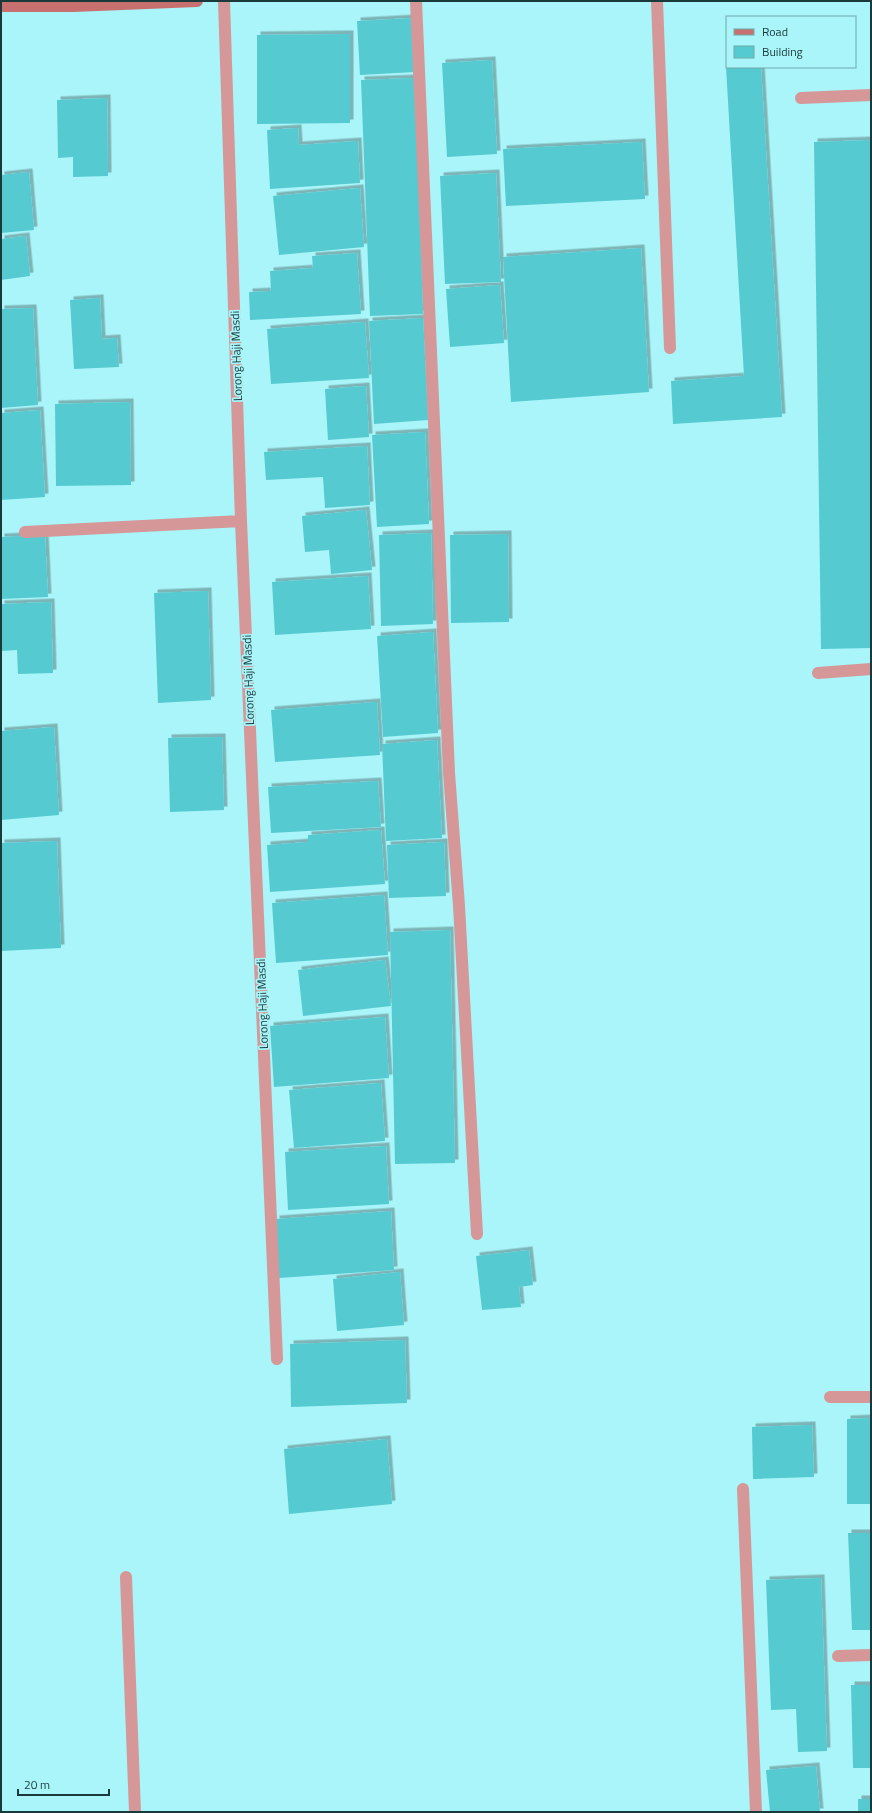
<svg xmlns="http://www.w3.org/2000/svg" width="872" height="1813" font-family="'Titillium Web',sans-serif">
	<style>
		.building { fill: #55cbd1; filter: url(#shadow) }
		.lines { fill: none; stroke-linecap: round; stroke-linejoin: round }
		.lane { stroke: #d59797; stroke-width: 12 }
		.street { stroke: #d59797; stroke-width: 12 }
		.secondary { stroke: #c86f70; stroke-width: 12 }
		.labels { text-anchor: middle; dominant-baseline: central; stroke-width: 3.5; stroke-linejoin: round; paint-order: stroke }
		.street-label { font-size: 12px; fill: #1a393b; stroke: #a9f5f9 }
	</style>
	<defs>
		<filter id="shadow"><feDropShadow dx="3.5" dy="-3.5" stdDeviation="0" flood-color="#0004"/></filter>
	</defs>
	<rect width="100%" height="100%" fill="#a9f5f9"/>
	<!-- building -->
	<path class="building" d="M412,18L415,72L360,75L357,21Z
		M350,34V123L257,124V35Z
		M492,60L497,154L447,157L442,63Z
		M726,67H761L782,417L673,424L671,381L744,376Z
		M415,78L423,314L370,316L361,80Z
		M107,98L108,176L73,177V157L58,158L57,100Z
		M298,128L299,145L358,141L360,183L270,189L267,130Z
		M871,140V648L821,649L814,142Z
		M642,142L645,199L506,206L503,149Z
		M29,172L34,230L1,233V175Z
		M496,173L501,282L445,284L440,176Z
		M360,188L364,247L279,255L273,196Z
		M26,236L30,276L1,280V239Z
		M641,248L649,392L511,402L503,257Z
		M357,253L361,314L250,320L249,292L271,291L270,271L313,268L312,256Z
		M500,285L504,343L450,347L446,289Z
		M100,298L102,339L117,338L119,367L74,369L70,300Z
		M33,308L38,405L1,408V309Z
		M423,318L428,420L374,424L369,321Z
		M365,322L369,378L271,384L267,329Z
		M366,386L369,437L328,440L325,389Z
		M130,402L131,485L56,486L55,404Z
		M40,410L45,497L1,500V413Z
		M425,432L429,524L377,527L372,435Z
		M367,446L370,505L325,508L323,477L266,480L264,452Z
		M366,510L372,570L331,574L329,550L305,552L302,516Z
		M431,533L433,624L381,626L379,535Z
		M508,534L509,622L451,623L450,535Z
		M45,535L48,597L1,599V537Z
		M368,576L371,629L275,635L272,582Z
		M208,591L211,700L158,703L154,593Z
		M51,602L53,673L18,674L17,650L1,651V604Z
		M433,632L438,733L383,737L377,636Z
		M377,702L380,755L275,762L271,710Z
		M54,727L59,815L1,820V731Z
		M222,737L224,810L170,812L168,738Z
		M437,740L442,838L386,841L382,744Z
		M378,781L381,827L271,833L268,787Z
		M381,830L385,884L270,892L267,845L308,842V835Z
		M57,841L61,948L1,951V843Z
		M444,842L446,896L389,898L387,845Z
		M384,895L388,955L276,963L272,903Z
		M450,930L455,1163L395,1164L390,932Z
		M385,960L391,1006L303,1016L298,970Z
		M385,1017L389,1078L274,1087L270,1026Z
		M381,1083L385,1141L294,1148L289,1090Z
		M386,1146L389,1204L288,1210L285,1152Z
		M391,1211L394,1270L279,1278L276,1219Z
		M529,1250L533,1285L519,1287L521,1307L482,1310L476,1256Z
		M400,1272L404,1325L337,1331L333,1279Z
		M405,1340L407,1403L291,1407L290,1344Z
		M871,1418V1504H847V1419Z
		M812,1425L814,1477L753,1479L752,1427Z
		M387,1439L392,1504L289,1514L284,1449Z
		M848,1533H871V1630H852Z
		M821,1578L827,1751L798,1752L796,1709L771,1710L766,1580Z
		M851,1685H871V1768H853Z
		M816,1766L820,1812H770L766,1770Z
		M858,1799H871V1812H858Z"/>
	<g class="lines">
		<!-- lane -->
		<path class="lane" d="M657,1L670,348
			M801,98L871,95
			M126,1577L135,1812"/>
		<!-- street -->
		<path class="street" d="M224,1L241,521L277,1359
			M416,1L449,773L459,906L477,1234
			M25,532L241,521
			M818,673L871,669
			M830,1397H871
			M743,1489L756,1812
			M838,1656L871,1655"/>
		<!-- secondary -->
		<path class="secondary" d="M1,6H73L197,1"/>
	</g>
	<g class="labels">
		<!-- street labels -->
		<g class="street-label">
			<text transform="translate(236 356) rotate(-92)">Lorong Haji Masdi</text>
			<text transform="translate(248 680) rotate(-92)">Lorong Haji Masdi</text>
			<text transform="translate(262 1004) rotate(-92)">Lorong Haji Masdi</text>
		</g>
	</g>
	<!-- border -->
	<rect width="872" height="1813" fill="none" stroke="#1a393b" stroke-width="4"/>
	<!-- legend -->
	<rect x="726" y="16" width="130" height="52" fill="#a9f5f9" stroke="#70aaad"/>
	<rect x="734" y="29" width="20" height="6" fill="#c86f70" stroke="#70aaad"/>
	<text x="762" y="36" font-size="12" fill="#1a393b">Road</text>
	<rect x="734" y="46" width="20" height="12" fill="#55cbd1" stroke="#70aaad"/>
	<text x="762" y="56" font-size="12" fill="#1a393b">Building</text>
	<!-- scale -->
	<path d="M18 1789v6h91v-6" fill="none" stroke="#1a393b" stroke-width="2"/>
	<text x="24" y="1789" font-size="12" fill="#1a393b" stroke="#a9f5f9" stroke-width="3" paint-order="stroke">20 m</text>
</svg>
